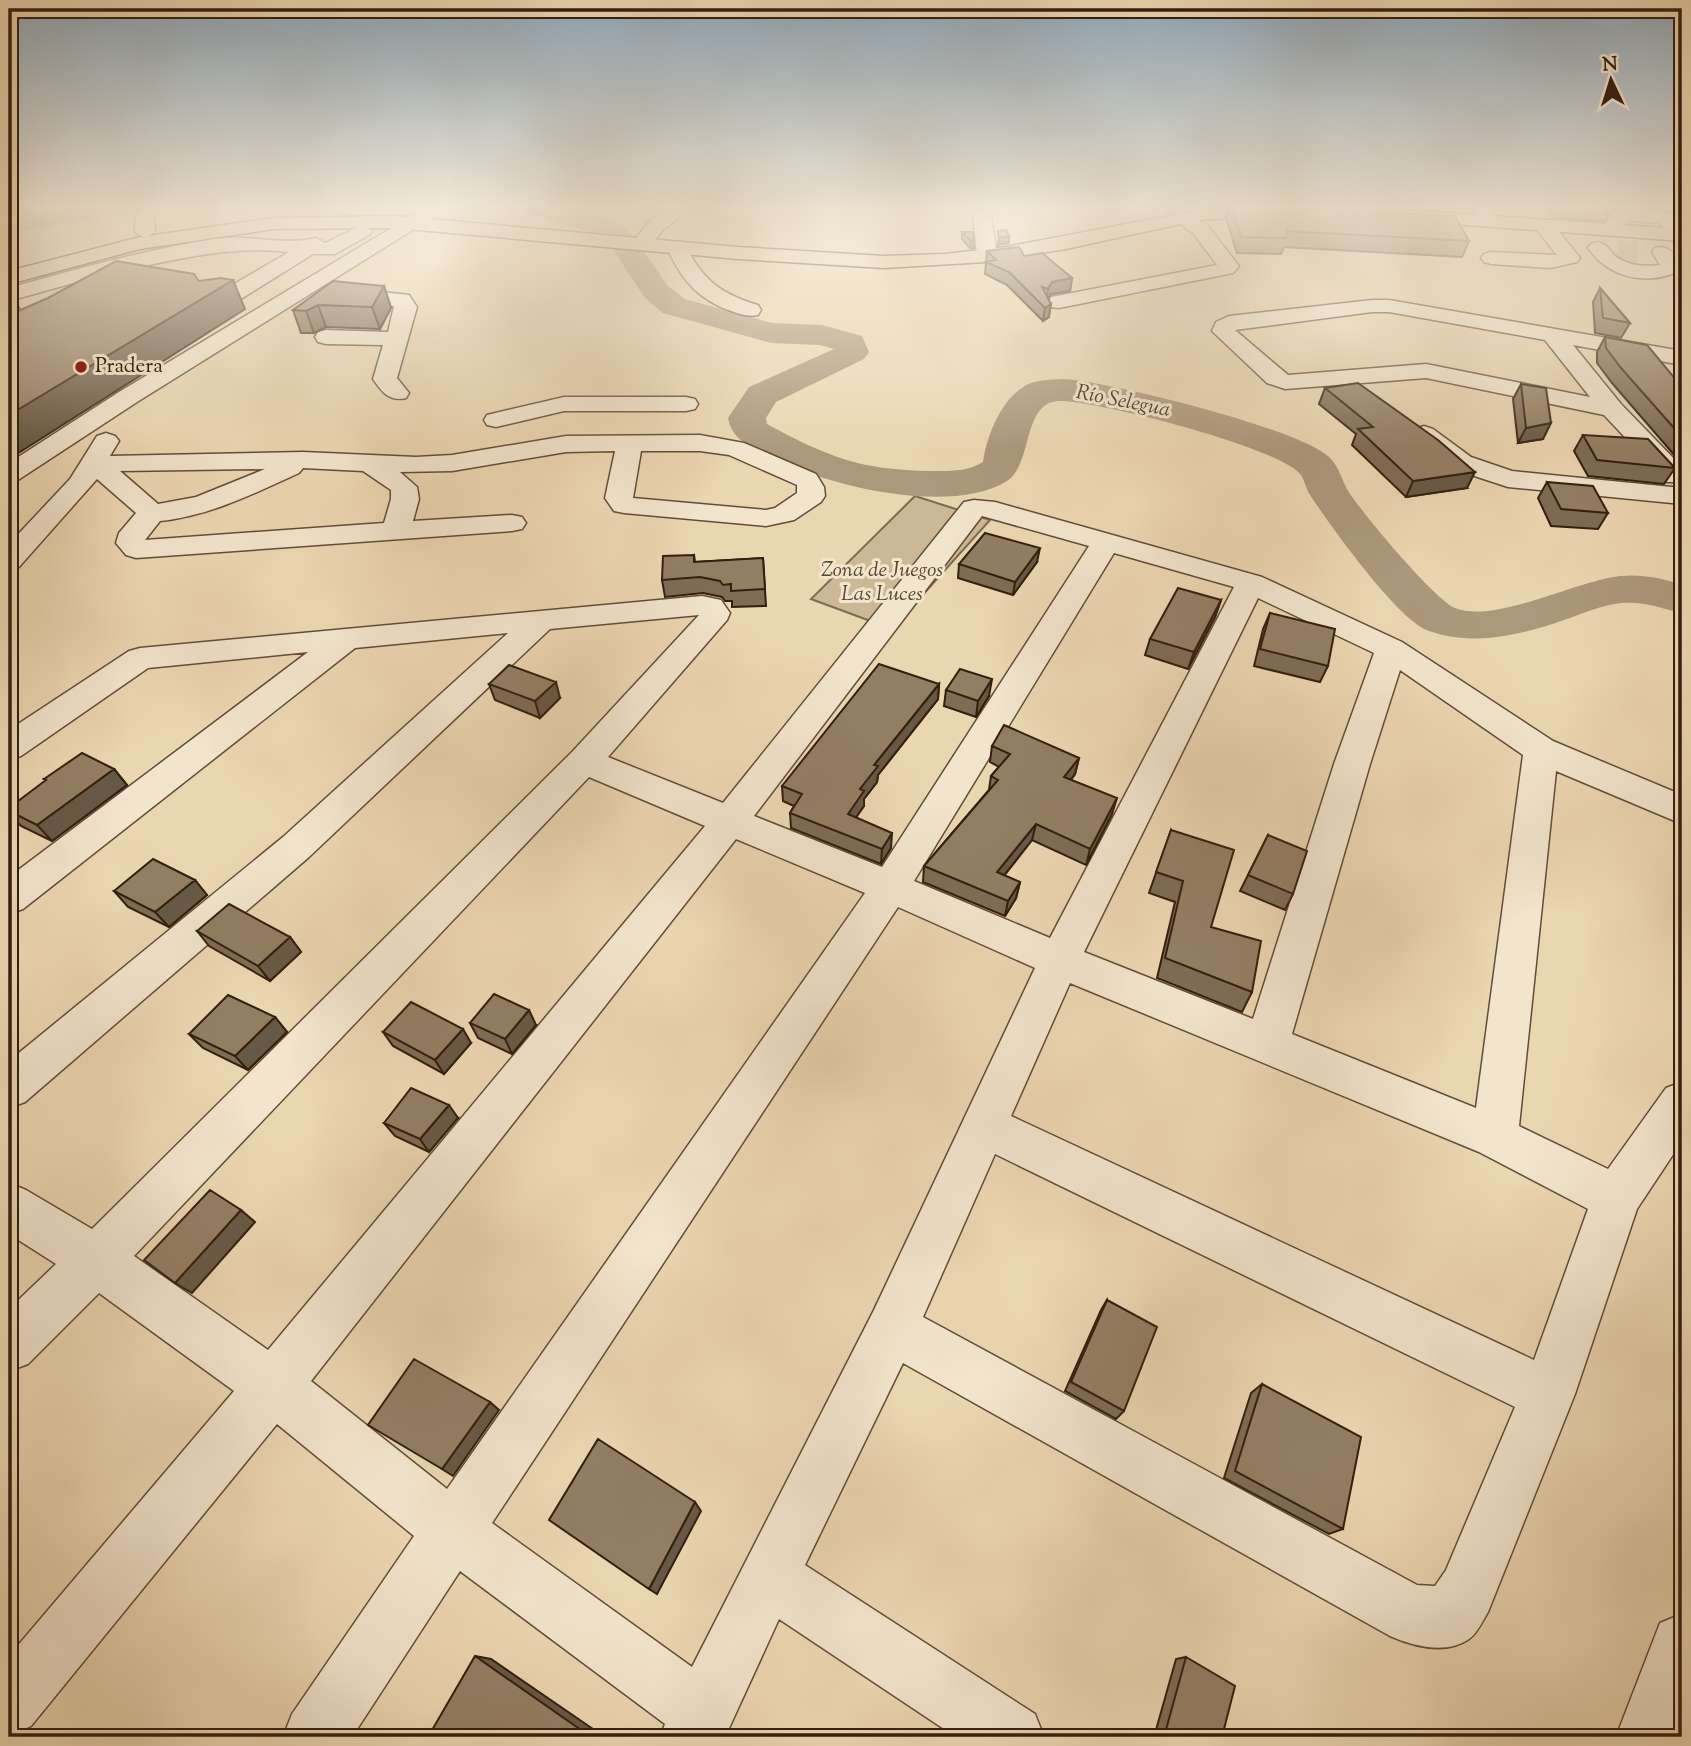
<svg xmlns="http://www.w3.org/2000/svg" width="1691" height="1746" font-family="'Sorts Mill Goudy',serif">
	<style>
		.green { fill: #ccb796; stroke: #806b52; stroke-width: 2 }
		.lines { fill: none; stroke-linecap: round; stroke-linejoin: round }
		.river { fill: #ac987b; fill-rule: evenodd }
		.minor-tunnel { stroke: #c6b191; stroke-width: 21; stroke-dasharray: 21 10; stroke-linecap: butt }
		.minor-casing { stroke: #614d38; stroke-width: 3 }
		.major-casing { stroke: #331f0f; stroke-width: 3 }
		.minor { fill: #f2e4cd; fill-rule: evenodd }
		.major { fill: #ebd6b2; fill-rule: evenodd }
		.wall { fill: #7e6c56; stroke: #331f0f; stroke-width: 2 }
		.shaded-wall { fill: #675846; stroke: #331f0f; stroke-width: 2 }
		.building { fill: #937e64; stroke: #331f0f; stroke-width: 2 }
		.poi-dot { fill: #8f2418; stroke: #f2e4cd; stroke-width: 2.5 }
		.labels { text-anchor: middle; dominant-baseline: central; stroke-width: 6; stroke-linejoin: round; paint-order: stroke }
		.far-poi-label { font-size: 21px; fill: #331f0f; stroke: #f2e4cd; text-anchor: start }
		.far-water-label { font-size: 21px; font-style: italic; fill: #5d4935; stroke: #f2e4cd }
		.far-park-label { font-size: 21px; font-style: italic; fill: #594531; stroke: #f2e4cd }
	</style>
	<rect width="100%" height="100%" fill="#ebd6b2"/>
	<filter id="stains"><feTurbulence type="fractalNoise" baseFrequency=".00286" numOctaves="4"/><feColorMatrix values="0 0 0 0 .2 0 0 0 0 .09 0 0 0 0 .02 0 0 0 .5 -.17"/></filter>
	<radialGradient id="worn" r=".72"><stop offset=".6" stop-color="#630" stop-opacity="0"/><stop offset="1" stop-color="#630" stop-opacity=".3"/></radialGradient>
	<!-- green -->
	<path class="green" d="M915,496L990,520L892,629L811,599Z"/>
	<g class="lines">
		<!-- river -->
		<path class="river" d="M66,206H126L122,212L112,214L9,234V216Z
			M520,206H566L619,223L634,237L667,285L685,299L772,323L822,325L862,336L869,352L864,359L776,402L766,418L767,424C828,457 860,470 931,471C949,471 967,472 983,462C987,434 1003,394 1031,383C1041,380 1053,379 1063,379C1107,381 1302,429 1330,458C1339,467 1342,480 1348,491C1363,514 1433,598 1455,608C1494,624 1576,581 1620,576C1642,574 1662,578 1682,585V613C1661,608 1643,601 1621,603C1603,605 1584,613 1567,619C1521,635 1476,647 1429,631C1398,621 1330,525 1310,495C1306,489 1305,481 1301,475C1282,448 1095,400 1059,401C1022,402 1033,465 1007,481C951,516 826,486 771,457C752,447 732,441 728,418L749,387L834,349L820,345L771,343L663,313L645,298L612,248L599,235L524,212Z"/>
		<!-- minor-tunnel -->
		<path class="minor-tunnel" d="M1617,251L1644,252"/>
		<defs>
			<path id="minor" d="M141,206H161L154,214L155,232L145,238L135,232L136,213Z
				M428,206H451L137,402L18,480L9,482V463L119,392Z
				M672,206H693L663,230L653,242H639L636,238L649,222Z
				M1364,206H1388L1400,215L1391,221L1366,210Z
				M1472,206H1490L1499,222L1496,226H1482Z
				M1629,209L1671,214L1682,223V239L1675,237L1659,223L1629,221L1626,222L1620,235H1606L1603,231L1611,214Z
				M982,210L991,216L997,255L994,259H980L977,255L973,216Z
				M1180,211L1207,225L1239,266L1233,273L1059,308L1051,307L1048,302L1051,297L1217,265L1193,233L1171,217Z
				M1544,220L1551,222L1577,254L1580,258L1577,262L1550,268L1491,264L1484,262L1481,258L1484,254L1491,252L1557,255L1534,226Z
				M362,225L372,231L369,235L335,254H313L228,307H212L209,302L212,297L289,252C227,245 169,261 108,274L118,288C112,296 106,297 97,294L91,278L9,301V288C76,269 145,250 214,239C248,234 286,246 316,238L325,243Z
				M681,242L688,244L691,248L689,252C705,283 725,295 758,305L761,310L758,315C748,317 740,314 731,311C700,300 683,282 669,252L674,244Z
				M1598,242C1607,244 1609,250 1615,256C1628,266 1645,267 1660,265L1652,252L1655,248C1669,244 1685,259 1677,272C1644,286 1608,277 1588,248L1591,244Z
				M337,287L409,295L417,307L397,378L409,393L406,398C389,402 382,392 373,379L383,345L326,344L318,342L315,337L318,332L326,330L388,332L394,306L330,297L326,293L330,289Z
				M1372,300H1389L1682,351V365L1573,345L1621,404L1682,467V482H1667L1604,415L1426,378L1285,389L1267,383L1212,331L1216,322L1229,316ZM1372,312H1389L1545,340L1590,397L1426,364L1288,375L1235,330Z
				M564,397H686L695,399L698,404L695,409L686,411H564L496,427L487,425L484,420L487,415Z
				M1424,426L1433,429L1471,457L1512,471L1682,488V504L1508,487L1453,469L1415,439L1411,434L1415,429Z
				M106,433L115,436L119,441L110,456L303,452L416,457L452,455L566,436L700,435L744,443L816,474L824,487L825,496L821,502L794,520L766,526L624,513L614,511L605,498L615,451L566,452L452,471L400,472L417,487L419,499L413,521L512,515L522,517L526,523L522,529L512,531L136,558L126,555L116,543L119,533L136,513L97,479L19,567L9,570V544L70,479L97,436ZM641,451H700L729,455L797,485V493L775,508L766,510L633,498ZM303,468L363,471L391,490V499L384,523L145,540L160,521C210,516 255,493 299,473ZM265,469L196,497L158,504L120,471Z
				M974,500L995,502L1262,577L1402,642L1553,741L1682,795V824L1556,771L1519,1126L1608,1169L1666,1088L1682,1082V1141L1637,1209L1575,1394L1488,1612C1483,1620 1477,1634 1469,1639C1446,1655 1413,1646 1390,1636L903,1363L805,1565L1035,1714L1044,1737H956L779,1619L725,1737H660L665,1724L460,1571L352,1737H283L292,1714L414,1536L277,1424L31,1726L9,1736V1656L234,1391L99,1293L28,1364L9,1371V1309L56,1264L9,1234V1183L26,1190L92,1229L572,752L699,615L550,629L309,857L25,1102L9,1108V1061L283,837L508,633L355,648L23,909L9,914V877L308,652L148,668L21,756L9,759V730L129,651L140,648L702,596L721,600L730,613L727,620L608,757L723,803L964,502ZM982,516L1089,546L882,867L754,816ZM1114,553L1234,587L1050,938L914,881ZM1258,598L1374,653L1334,764L1253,1019L1084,952ZM1400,670L1523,755L1476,1108L1292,1034L1370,764ZM589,777L705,826L268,1350L134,1256ZM736,839L865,893L447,1489L311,1381ZM898,907L1035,968L874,1310L692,1667L492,1523ZM1070,983L1479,1152L1588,1209L1534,1360L1011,1116ZM995,1154L1515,1407L1446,1570L1435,1586L1417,1585L923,1317Z
				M1682,1614L1680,1737H1616L1660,1623Z"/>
			<path id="major" d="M1221,206H1289L1291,209L1282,215L1199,220L1066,249L986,262L884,268L738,259L396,228L274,229L140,249L9,284V271L140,237L274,218L396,216L738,247L884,256L945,254L1006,247Z
				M1405,210L1682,229V241L1398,220L1396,216L1398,212Z"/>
		</defs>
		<!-- minor casing -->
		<use href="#minor" class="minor-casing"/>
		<!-- major casing -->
		<use href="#major" class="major-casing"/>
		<!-- minor -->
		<use href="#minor" class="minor"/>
		<!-- major -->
		<use href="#major" class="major"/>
	</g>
	<!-- wall -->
	<path class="wall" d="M1229,206H1290V208L1469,241L1462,257L1284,247L1281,254L1237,253L1226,218Z
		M1545,206H1682V220L1673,212L1629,206L1610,211L1605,221L1553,218Z
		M962,232L974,240V248H970L962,239Z
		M987,251L1024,256L1072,278L1070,291L1051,294L1048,299L1049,317L1043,321L1007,285L985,274Z
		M384,286L391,308L380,329L326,327L314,333H301L293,310Z
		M1600,288L1630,323L1621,338L1595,333L1593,302Z
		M1605,337L1682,387V464L1612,383L1597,363V352Z
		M1521,384L1543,439L1518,443L1513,399Z
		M1325,388L1467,488L1406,497L1352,445L1356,434L1319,404Z
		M1583,435L1675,468L1664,484L1588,476L1574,451Z
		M1547,482L1608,513L1598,529L1551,526L1538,498Z
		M694,555L695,562L763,558L766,606L732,607V601H725L722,597L703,593L665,597L662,580Z
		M1037,562L1013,595L958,578L959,564Z
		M1221,600L1215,617L1188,669L1145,655L1150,639Z
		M1270,613L1328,666L1320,682L1254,666L1263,629Z
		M489,684L560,698L540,718L495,700Z
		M939,684L938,699L878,775L877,782L864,799V806L856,817L891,848L881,864L791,828L790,813L794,806L783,801L782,786Z
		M946,690L989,696L976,717L944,706Z
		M992,746L1079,758L1075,774L1071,780L1112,814L1086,865L1032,840L1004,876L1020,882L1016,898L1005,916L923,882L924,866L989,790L991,776L999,767L990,762Z
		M114,769L127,785L52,841L21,826L9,813V808L46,781L44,779Z
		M1171,830L1211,927L1252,992L1242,1012L1157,978L1175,902L1149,893Z
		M1268,835L1293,894L1285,910L1240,891Z
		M195,880L207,895L169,927L128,907L114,891Z
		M197,931L290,937L301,952L270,981L209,946Z
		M275,1017L287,1032L248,1070L203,1048L189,1034Z
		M470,1023L536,1025L512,1054L478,1038Z
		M383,1032L471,1043L444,1074L393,1046Z
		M458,1118L429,1152L395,1136L384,1123Z
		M1107,1300L1124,1411L1116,1419L1065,1391L1101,1310Z
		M1262,1384L1343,1529L1329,1534L1224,1478L1251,1393Z
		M1186,1657L1222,1737H1154L1176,1659Z"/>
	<!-- shaded-wall -->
	<path class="shaded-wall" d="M1612,206H1629L1610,211L1605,221Z
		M1009,236V243L998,245L999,238Z
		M974,240V248H970L971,241Z
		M1072,278L1070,291L1051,294L1046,302L1048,289L1052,282Z
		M233,280L245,309L9,459V415Z
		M384,286L391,308L380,329L372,307Z
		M10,292L27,321L9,332V293Z
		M1051,304L1049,317L1043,321L1045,308Z
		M318,305L326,327L314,333L306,311Z
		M1551,423L1543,439L1518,443L1526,428Z
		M1475,472L1467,488L1406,497L1413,481Z
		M1040,548L1037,562L1013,595L1015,582Z
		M1221,600L1215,617L1188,669L1194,652Z
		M992,679L989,696L976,717L978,701Z
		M556,682L560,698L540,718L535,701Z
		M939,684L938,699L878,775L877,782L864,799V806L848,829V814L860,789L874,765Z
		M1079,758L1075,774L1060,794L1064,777Z
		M114,769L127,785L52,841L37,825Z
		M1117,798L1112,814L1086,865L1090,849Z
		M1036,824L1032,840L994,888L997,872Z
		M892,833L891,848L881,864L882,849Z
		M195,880L207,895L169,927L155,912Z
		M1020,882L1016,898L1005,916L1008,901Z
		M290,937L301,952L270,981L258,966Z
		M529,1010L536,1025L512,1054L505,1039Z
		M275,1017L287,1032L248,1070L235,1056Z
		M463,1029L471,1043L444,1074L435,1060Z
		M449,1105L458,1118L429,1152L420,1139Z
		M241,1210L255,1222L192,1293L175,1283Z
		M490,1402L499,1410L453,1476L442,1469Z
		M695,1502L701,1511L657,1594L649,1589Z
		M475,1656L491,1659L593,1729L589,1737H577Z"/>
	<!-- building -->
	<path class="building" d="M1231,206H1290V208L1455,216L1469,241L1287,231L1286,238L1241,237Z
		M1006,230L1009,236L999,238L998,231Z
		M962,232H973L974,240L971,241Z
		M1019,247L1024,256L1042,253L1072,278L1052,282L1048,289L1042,287L1051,304L1045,308L1009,272L986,262L996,260L987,251Z
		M116,261L194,274L199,281L221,278L233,280L9,415V315L48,298Z
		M333,281L384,286L372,307L318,305L306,311L293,310Z
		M1600,288L1630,323L1603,318Z
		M1605,337L1647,345L1682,387V437L1621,368L1606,348Z
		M1358,383L1438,440L1475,472L1413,481L1358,429L1373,427L1325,388Z
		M1521,384L1546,388L1551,423L1526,428Z
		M1583,435L1648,439L1675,468L1597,460Z
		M1547,482L1593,486L1608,513L1561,509Z
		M985,533L1040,548L1015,582L959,564Z
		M694,555V562L763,558L765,589L731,591V584L723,585L720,581L700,577L662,580L663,556Z
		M1178,588L1221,600L1194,652L1150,639Z
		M1270,613L1335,629L1328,666L1260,649Z
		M879,664L939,684L874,765L878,766L860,789L864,791L848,814L892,833L882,849L790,813L802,794L782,786Z
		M509,665L556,682L535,701L489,684Z
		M960,669L992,679L978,701L946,690Z
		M1004,725L1079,758L1064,777L1117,798L1090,849L1036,824L997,872L1020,882L1008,901L924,866L998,780L991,776L1010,754L992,746Z
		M82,753L114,769L37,825L9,811V808L46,780L44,779Z
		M1171,830L1234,850L1211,927L1261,941L1252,992L1165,958L1183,881L1156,872Z
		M1268,835L1307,851L1293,894L1248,875Z
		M153,859L195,880L155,912L114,891Z
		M229,904L290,937L258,966L197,931Z
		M494,994L529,1010L505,1039L470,1023Z
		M228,995L275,1017L235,1056L189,1034Z
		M411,1002L463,1029L435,1060L383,1032Z
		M411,1088L449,1105L420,1139L384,1123Z
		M210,1190L241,1210L175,1283L144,1260Z
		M1107,1300L1157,1327L1124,1411L1071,1382Z
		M414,1359L490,1402L442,1469L368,1425Z
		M1262,1384L1361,1437L1343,1529L1235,1471Z
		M598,1439L695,1502L649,1589L549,1520Z
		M475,1656L581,1730L577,1737H428Z
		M1186,1657L1235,1686L1222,1737H1164Z"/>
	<!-- sky -->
	<linearGradient id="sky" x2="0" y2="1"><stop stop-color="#90a9bc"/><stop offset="0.46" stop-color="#f6eddc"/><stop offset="1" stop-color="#f6eddc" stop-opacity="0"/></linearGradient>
	<rect width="1691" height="450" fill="url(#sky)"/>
	<!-- markers -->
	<circle class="poi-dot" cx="81" cy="367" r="7"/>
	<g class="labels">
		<!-- far-poi labels -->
		<g class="far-poi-label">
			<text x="95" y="367">Pradera</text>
		</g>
		<!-- far-water labels -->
		<g class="far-water-label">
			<text transform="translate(1123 402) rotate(11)">Río Selegua</text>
		</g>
		<!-- far-park labels -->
		<g class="far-park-label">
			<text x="882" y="571">Zona de Juegos<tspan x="882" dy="24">Las Luces</tspan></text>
		</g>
	</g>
	<!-- margin -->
	<rect width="1691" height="1746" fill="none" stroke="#ebd6b2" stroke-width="35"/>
	<rect x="10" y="10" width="1670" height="1725" fill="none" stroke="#331f0f" stroke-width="3.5"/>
	<rect x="18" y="18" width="1656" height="1711" fill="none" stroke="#331f0f" stroke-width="2"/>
	<!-- north arrow -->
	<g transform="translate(1611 80) rotate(356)" stroke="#f2e4cd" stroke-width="5" paint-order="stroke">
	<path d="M0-5L12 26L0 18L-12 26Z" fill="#331f0f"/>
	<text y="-10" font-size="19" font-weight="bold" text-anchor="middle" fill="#331f0f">N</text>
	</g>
	<rect width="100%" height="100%" filter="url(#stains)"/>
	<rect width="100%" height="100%" fill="url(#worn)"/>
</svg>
